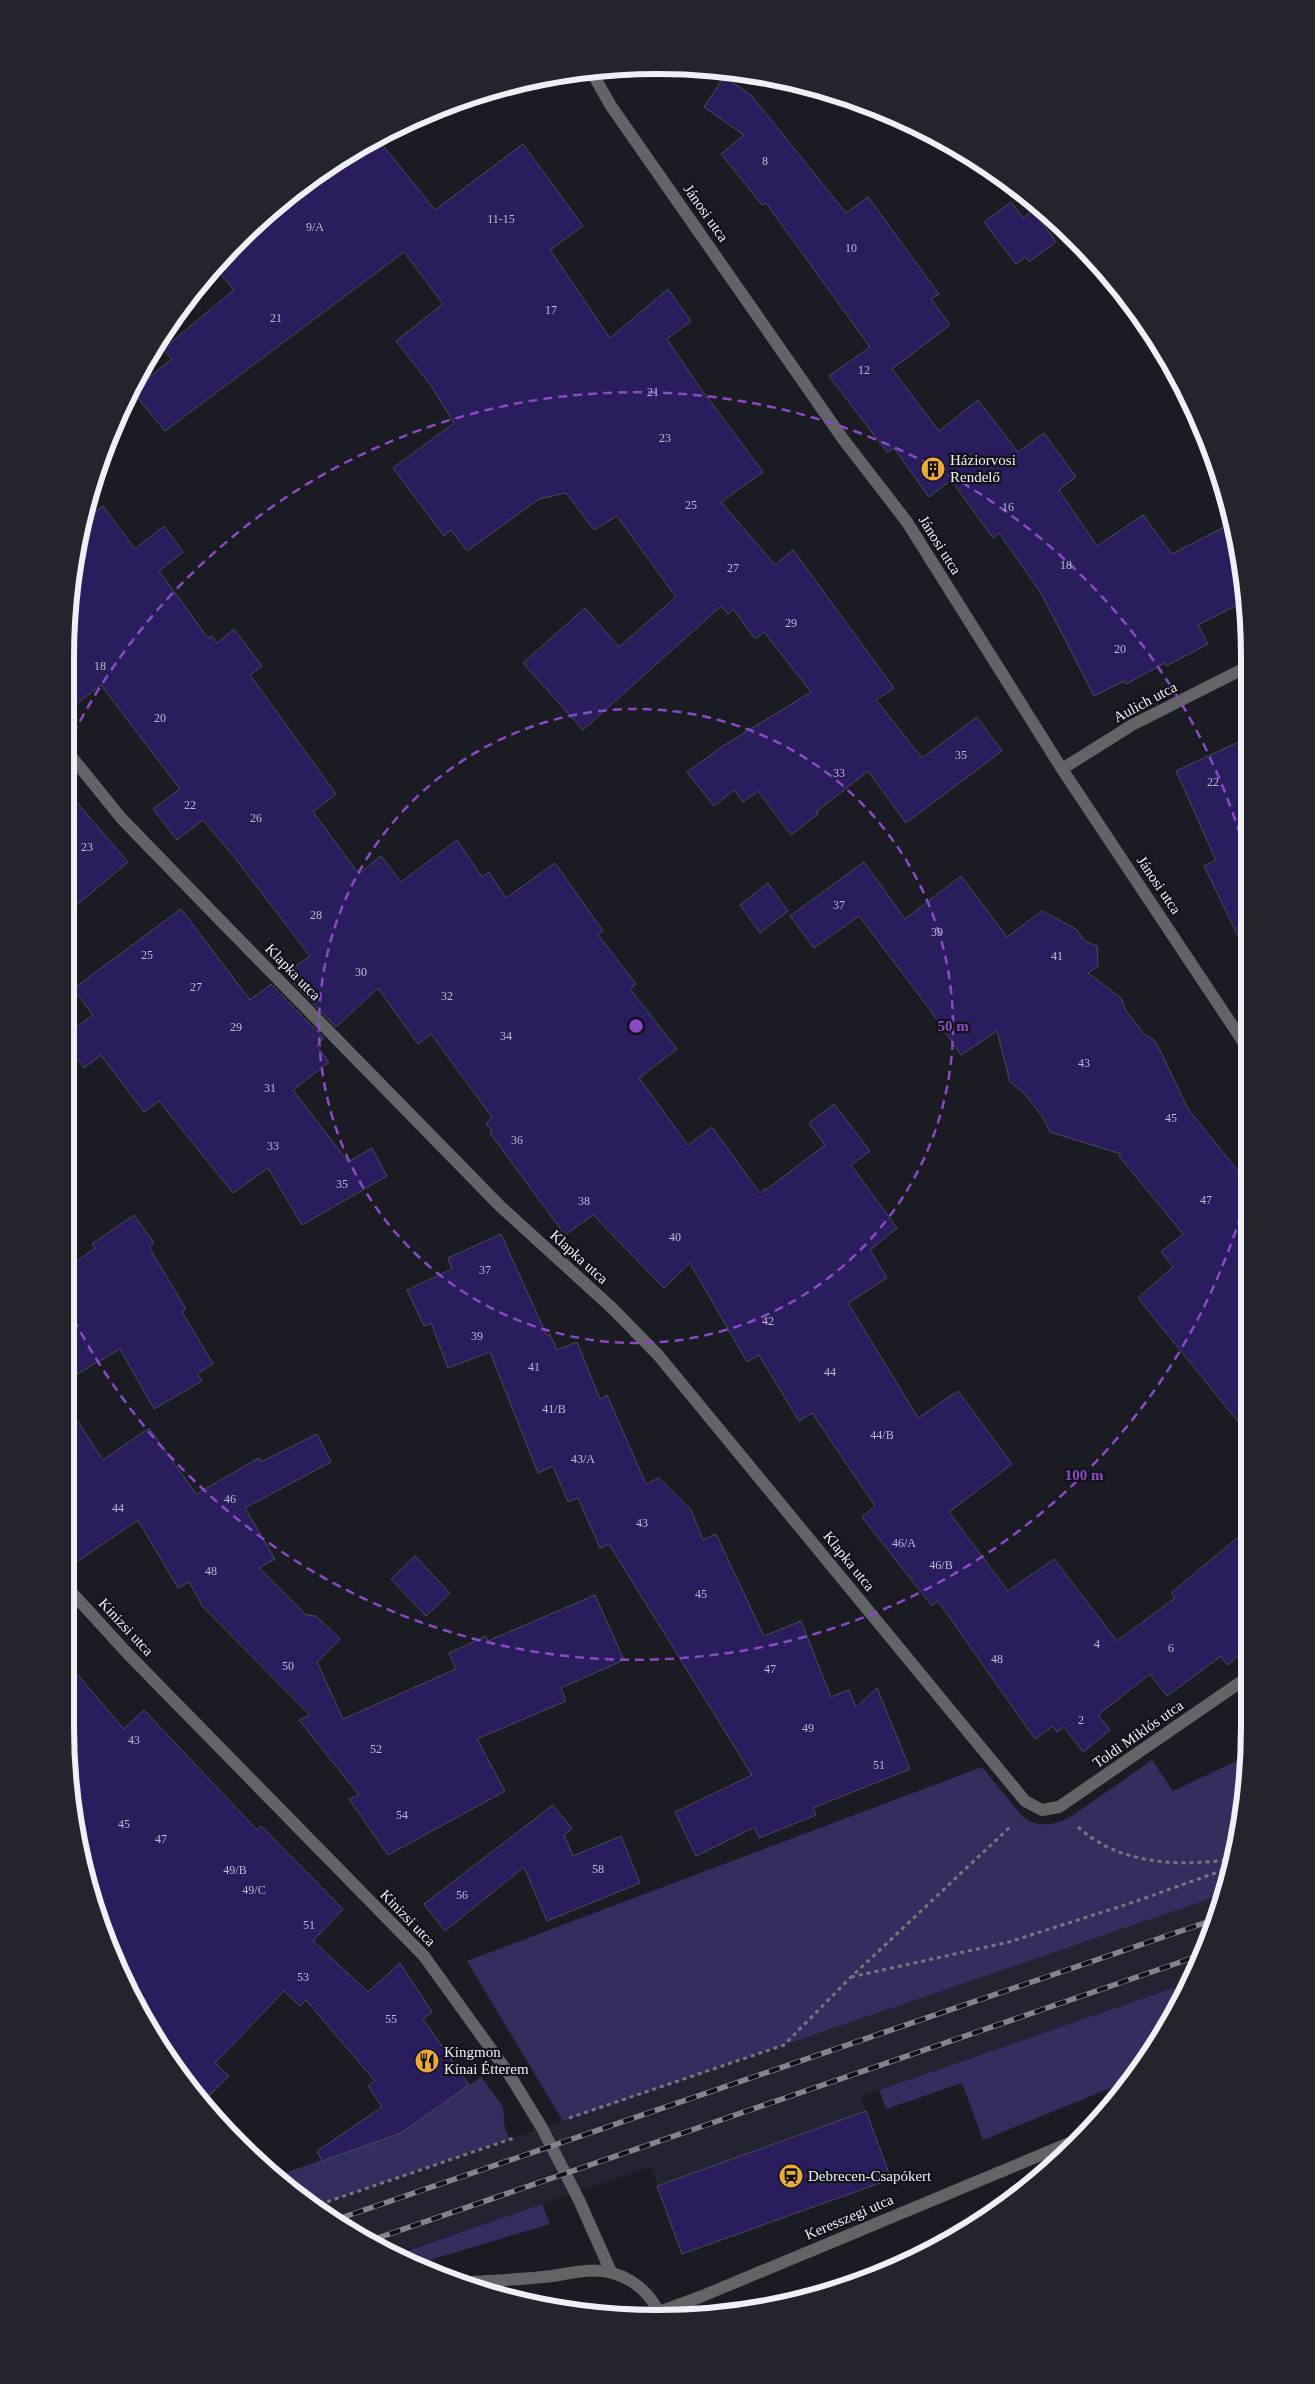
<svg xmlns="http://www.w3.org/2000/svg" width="1315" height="2384" font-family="Georgia,serif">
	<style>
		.built { fill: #242332 }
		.green { fill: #342e5e }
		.building { fill: #2a1d5d; stroke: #4c4c56 }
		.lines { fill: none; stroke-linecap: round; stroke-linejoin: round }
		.path { stroke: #76767e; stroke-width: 3; stroke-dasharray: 4 4; stroke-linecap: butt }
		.minor { stroke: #636368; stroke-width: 12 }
		.rail-casing { stroke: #84848c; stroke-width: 5.5 }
		.rail { stroke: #12121a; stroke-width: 4; stroke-dasharray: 11; stroke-linecap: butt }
		.ring { fill: none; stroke: #8c49c7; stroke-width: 2.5; stroke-dasharray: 9 6 }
		.labels { text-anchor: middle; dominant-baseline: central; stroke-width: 4.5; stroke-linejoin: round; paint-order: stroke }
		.number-label { font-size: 12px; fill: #bebad0 }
		.street-label { font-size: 15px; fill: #efeff6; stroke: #12121a }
		.poi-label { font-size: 15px; fill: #efeff6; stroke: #12121a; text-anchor: start }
		.rim { fill: none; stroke: #efeff6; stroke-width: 6 }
		.centre { fill: #8c49c7; stroke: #12121a; stroke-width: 2.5 }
		.ring-label { font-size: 15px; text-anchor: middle; font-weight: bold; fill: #8c49c7; stroke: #12121a; stroke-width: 4.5; stroke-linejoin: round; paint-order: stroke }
	</style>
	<rect width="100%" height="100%" fill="#1b1b24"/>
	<!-- built -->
	<path class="built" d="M1224,1894L1187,1983L861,2096L866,2111L657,2186L651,2167L394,2254L329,2219L312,2207Z"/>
	<!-- green -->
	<path class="green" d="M1249,1755L1230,1880L1224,1894L563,2121L467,1961L982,1767L1022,1816C1037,1829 1056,1825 1072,1816L1152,1760L1173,1791Z
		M1187,1983L1171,2022L1133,2079L983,2140L962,2083L886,2109L879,2090Z
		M481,2077L503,2106L505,2130L510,2139L312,2207L273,2177L400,2133Z
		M542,2204L550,2224L413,2265L395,2255Z"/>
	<!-- building -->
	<path class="building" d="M724,77L751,95L846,213L868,197L939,294L931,299L950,325L892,369L939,431L978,400L1018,452L1044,433L1076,477L1059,490L1097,546L1143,515L1172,554L1230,524L1245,580V601L1198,625L1208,644L1166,666L1165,663L1126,684L1124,681L1094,696L1041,593L999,533L993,538L951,480L929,497L894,448L887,452L829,376L870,347L766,203L762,205L721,154L744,135L704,107Z
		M377,138L435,210L523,144L583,226L550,250L610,338L668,289L691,321L667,339L698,385L763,472L721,502L775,565L793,550L894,688L876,700L922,758L977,717L1002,751L906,823L868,771L816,812L818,814L791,835L758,791L743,802L734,790L714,806L687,772L723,746L811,692L764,632L755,639L733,609L728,614L721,606L583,730L523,663L585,608L619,647L676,597L617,516L594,530L566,493L539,499L467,551L451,530L444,536L393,468L454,423L432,387L396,341L443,304L404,252L165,431L132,391L172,359L163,349L234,290L216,269L223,262L220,259L297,188Z
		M1011,202L1023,218L1033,210L1056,242L1029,262L1025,257L1016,264L984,222Z
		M103,506L135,549L164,526L183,552L159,571L208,638L212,636L217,643L234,629L262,666L250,675L336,794L313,812L359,874L381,856L401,882L457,840L482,877L489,872L506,898L555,863L603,931L598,935L636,984L630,989L677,1049L639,1078L688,1145L712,1127L760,1193L765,1189L766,1190L825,1145L809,1123L834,1104L870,1151L851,1165L897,1228L870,1250L887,1278L848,1303L918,1418L958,1391L1012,1464L949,1512L1008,1591L1054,1559L1117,1641L1175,1598L1171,1593L1248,1529V1649L1227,1665L1221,1656L1167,1696L1150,1674L1098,1715L1110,1730L1083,1752L1064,1727L1057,1732L1053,1726L1035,1739L938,1601L932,1606L862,1517L875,1506L812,1413L799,1421L759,1355L747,1362L690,1263L664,1288L593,1215L565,1235L490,1133L492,1131L486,1124L492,1117L431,1034L418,1044L378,988L336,1027L285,974L310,956L235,858L203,820L177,840L153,809L180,789L101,685L66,712V619L82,521Z
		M1245,739L1246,828V952L1204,866L1216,860L1176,771Z
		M66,790L128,862L66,914Z
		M864,862L905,919L961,876L1007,937L1042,911L1076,929L1085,941L1097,946L1098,966L1088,973L1121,998L1126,1011L1145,1035L1153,1039L1158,1046L1188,1109L1247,1182L1248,1434L1138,1298L1173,1267L1161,1252L1183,1234L1119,1156L1121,1154L1050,1132L1042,1116L1024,1093L1010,1082L997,1031L961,1055L928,1007L859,916L814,948L790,916Z
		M768,883L788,911L760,933L740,905Z
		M181,909L250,1000L271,984L324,1038L316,1045L329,1062L293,1090L348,1162L372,1148L387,1176L302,1225L268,1168L233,1193L159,1101L144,1112L101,1055L84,1068L66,1043V1035L93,1015L73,989Z
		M134,1215L154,1243L149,1247L186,1309L182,1312L213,1364L197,1374L202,1381L154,1409L120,1349L65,1381L66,1269L95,1248L92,1244Z
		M501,1234L547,1336L550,1334L557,1350L577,1342L600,1399L607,1395L646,1484L659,1478L691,1510L703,1540L716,1534L764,1636L801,1621L831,1697L849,1690L856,1707L877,1688L910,1769L813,1808L816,1815L759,1838L755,1827L696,1856L675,1812L752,1775L609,1544L600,1548L578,1498L568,1502L553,1466L538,1473L490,1352L448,1368L431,1323L424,1326L407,1290L452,1269L448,1258Z
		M65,1402L103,1460L149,1428L196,1494L259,1458L261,1462L317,1434L331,1462L245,1508L275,1559L259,1568L306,1615L316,1616L340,1639L317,1662L343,1719L456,1669L449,1653L486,1636L488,1641L595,1595L624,1660L561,1688L566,1701L477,1739L505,1791L388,1855L349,1799L359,1795L299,1720L310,1715L203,1607L189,1582L178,1588L138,1520L65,1570Z
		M415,1556L450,1593L426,1616L391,1579Z
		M65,1660L124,1729L144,1710L257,1830L261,1826L343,1909L313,1941L368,1992L400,1963L432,2012L423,2019L469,2085L401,2133L322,2161L317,2151L382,2107L368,2086L375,2081L306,2000L300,2006L284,1991L215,2063L229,2076L202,2103L188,2087L144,2022L97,1917L76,1842L65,1726Z
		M553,1805L572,1829L564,1835L573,1856L621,1836L640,1883L547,1921L524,1867L445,1931L424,1904Z
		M866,2111L891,2179L682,2254L657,2186Z"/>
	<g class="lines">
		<!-- path -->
		<path class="path" d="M1078,1827C1119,1865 1181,1867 1233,1859
			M851,1977L1009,1942L1134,1902L1232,1867
			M569,2118L784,2045L850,1978L1010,1827
			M312,2207L514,2138"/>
		<!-- minor -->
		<path class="minor" d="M591,71L611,106L843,439L907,522L1062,769L1246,1046
			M66,750L122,819L221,921L500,1206L612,1308L658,1355L1025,1801L1042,1810L1059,1807L1248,1677
			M1062,769L1132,725L1245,668
			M65,1585L128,1654L424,1956L509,2074L542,2128L579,2200L611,2272
			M457,2283C486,2281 514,2280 543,2277C557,2276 571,2272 585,2271C618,2267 649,2286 661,2318
			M659,2312L700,2297L1079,2139"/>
		<defs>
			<path id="rail" d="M332,2221L1213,1920
				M369,2241L1198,1956"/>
		</defs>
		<!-- rail casing -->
		<use href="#rail" class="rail-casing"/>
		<!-- rail -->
		<use href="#rail" class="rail"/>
	</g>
	<!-- distance rings -->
	<g class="ring">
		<circle cx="636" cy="1026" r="317"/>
		<path d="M1245 1201A634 634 0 0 1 66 1304M66 748A634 634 0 0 1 1245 851"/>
	</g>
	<!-- icons -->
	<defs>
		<symbol id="building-disc" viewBox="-11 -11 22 22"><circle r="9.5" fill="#eba93a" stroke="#12121a"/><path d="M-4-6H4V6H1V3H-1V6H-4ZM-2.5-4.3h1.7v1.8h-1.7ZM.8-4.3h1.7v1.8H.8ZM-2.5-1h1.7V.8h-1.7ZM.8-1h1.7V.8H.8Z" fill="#111"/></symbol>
		<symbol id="restaurant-disc" viewBox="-11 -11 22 22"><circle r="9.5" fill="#eba93a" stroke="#12121a"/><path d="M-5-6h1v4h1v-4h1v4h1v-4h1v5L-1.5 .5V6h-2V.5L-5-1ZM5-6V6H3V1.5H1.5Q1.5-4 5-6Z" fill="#111"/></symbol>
		<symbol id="station-disc" viewBox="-11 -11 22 22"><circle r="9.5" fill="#eba93a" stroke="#12121a"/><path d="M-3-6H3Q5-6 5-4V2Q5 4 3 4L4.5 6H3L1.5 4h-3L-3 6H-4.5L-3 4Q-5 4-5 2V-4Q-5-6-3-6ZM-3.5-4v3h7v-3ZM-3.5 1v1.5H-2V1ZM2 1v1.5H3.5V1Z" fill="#111"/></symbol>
	</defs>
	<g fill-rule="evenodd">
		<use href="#building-disc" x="919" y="455" width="28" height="28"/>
		<use href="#restaurant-disc" x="413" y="2047" width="28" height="28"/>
		<use href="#station-disc" x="777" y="2162" width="28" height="28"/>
	</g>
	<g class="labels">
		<!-- number labels -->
		<g class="number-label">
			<text x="765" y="161">8</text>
			<text x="501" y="219">11-15</text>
			<text x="315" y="227">9/A</text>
			<text x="851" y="248">10</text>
			<text x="551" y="310">17</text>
			<text x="276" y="318">21</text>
			<text x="864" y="370">12</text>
			<text x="653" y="392">21</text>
			<text x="665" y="438">23</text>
			<text x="691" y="505">25</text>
			<text x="1008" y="507">16</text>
			<text x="1066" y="565">18</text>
			<text x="733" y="568">27</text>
			<text x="791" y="623">29</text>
			<text x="1120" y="649">20</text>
			<text x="100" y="666">18</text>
			<text x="160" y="718">20</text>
			<text x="961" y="755">35</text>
			<text x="839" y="773">33</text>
			<text x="1213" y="782">22</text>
			<text x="190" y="805">22</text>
			<text x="256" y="818">26</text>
			<text x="87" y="847">23</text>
			<text x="839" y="905">37</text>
			<text x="316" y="915">28</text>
			<text x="937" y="932">39</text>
			<text x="147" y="955">25</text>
			<text x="1057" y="956">41</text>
			<text x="361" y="972">30</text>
			<text x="196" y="987">27</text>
			<text x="447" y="996">32</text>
			<text x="236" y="1027">29</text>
			<text x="506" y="1036">34</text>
			<text x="1084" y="1063">43</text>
			<text x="270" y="1088">31</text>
			<text x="1171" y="1118">45</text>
			<text x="517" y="1140">36</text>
			<text x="273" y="1146">33</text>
			<text x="342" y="1184">35</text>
			<text x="1206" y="1200">47</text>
			<text x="584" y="1201">38</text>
			<text x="675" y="1237">40</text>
			<text x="485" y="1270">37</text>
			<text x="768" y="1321">42</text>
			<text x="477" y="1336">39</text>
			<text x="534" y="1367">41</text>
			<text x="830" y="1372">44</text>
			<text x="554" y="1409">41/B</text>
			<text x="882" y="1435">44/B</text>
			<text x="583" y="1459">43/A</text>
			<text x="230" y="1499">46</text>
			<text x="118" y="1508">44</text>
			<text x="642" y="1523">43</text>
			<text x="904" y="1543">46/A</text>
			<text x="941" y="1565">46/B</text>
			<text x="211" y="1571">48</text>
			<text x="701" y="1594">45</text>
			<text x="1097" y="1644">4</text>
			<text x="1171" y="1648">6</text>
			<text x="997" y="1659">48</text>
			<text x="288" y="1666">50</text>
			<text x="770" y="1669">47</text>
			<text x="1081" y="1720">2</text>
			<text x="808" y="1728">49</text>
			<text x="134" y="1740">43</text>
			<text x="376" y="1749">52</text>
			<text x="879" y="1765">51</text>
			<text x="402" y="1815">54</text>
			<text x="124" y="1824">45</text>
			<text x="161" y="1839">47</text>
			<text x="598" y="1869">58</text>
			<text x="235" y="1870">49/B</text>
			<text x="254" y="1890">49/C</text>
			<text x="462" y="1895">56</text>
			<text x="309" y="1925">51</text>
			<text x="303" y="1977">53</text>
			<text x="391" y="2019">55</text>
		</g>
		<!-- street labels -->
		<g class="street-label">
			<text transform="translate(706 213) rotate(55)">Jánosi utca</text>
			<text transform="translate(940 545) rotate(58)">Jánosi utca</text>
			<text transform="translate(1145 702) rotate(-28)">Aulich utca</text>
			<text transform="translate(1159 885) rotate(56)">Jánosi utca</text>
			<text transform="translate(293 972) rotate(46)">Klapka utca</text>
			<text transform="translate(579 1257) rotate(42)">Klapka utca</text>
			<text transform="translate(849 1561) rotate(51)">Klapka utca</text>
			<text transform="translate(126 1627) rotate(47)">Kinizsi utca</text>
			<text transform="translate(1138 1734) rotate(-35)">Toldi Miklós utca</text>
			<text transform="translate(408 1918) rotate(46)">Kinizsi utca</text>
			<text transform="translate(849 2217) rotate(-23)">Keresszegi utca</text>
		</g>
		<!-- poi labels -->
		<g class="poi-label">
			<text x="950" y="460">Háziorvosi<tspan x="950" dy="17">Rendelő</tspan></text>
			<text x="444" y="2052">Kingmon<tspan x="444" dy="17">Kínai Étterem</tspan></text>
			<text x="808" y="2176">Debrecen-Csapókert</text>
		</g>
	</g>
	<!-- crop -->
	<path d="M0 0H1315V2384H0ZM657 74H658A583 583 0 0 1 1241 657V1727A583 583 0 0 1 658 2310H657A583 583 0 0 1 74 1727V657A583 583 0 0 1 657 74Z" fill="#24242c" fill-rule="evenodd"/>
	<path class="rim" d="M657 74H658A583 583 0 0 1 1241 657V1727A583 583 0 0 1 658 2310H657A583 583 0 0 1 74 1727V657A583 583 0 0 1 657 74Z"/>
	<circle cx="636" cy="1026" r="8" class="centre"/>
	<g class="ring-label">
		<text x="953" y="1031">50 m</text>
		<text x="1084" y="1480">100 m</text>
	</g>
</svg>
